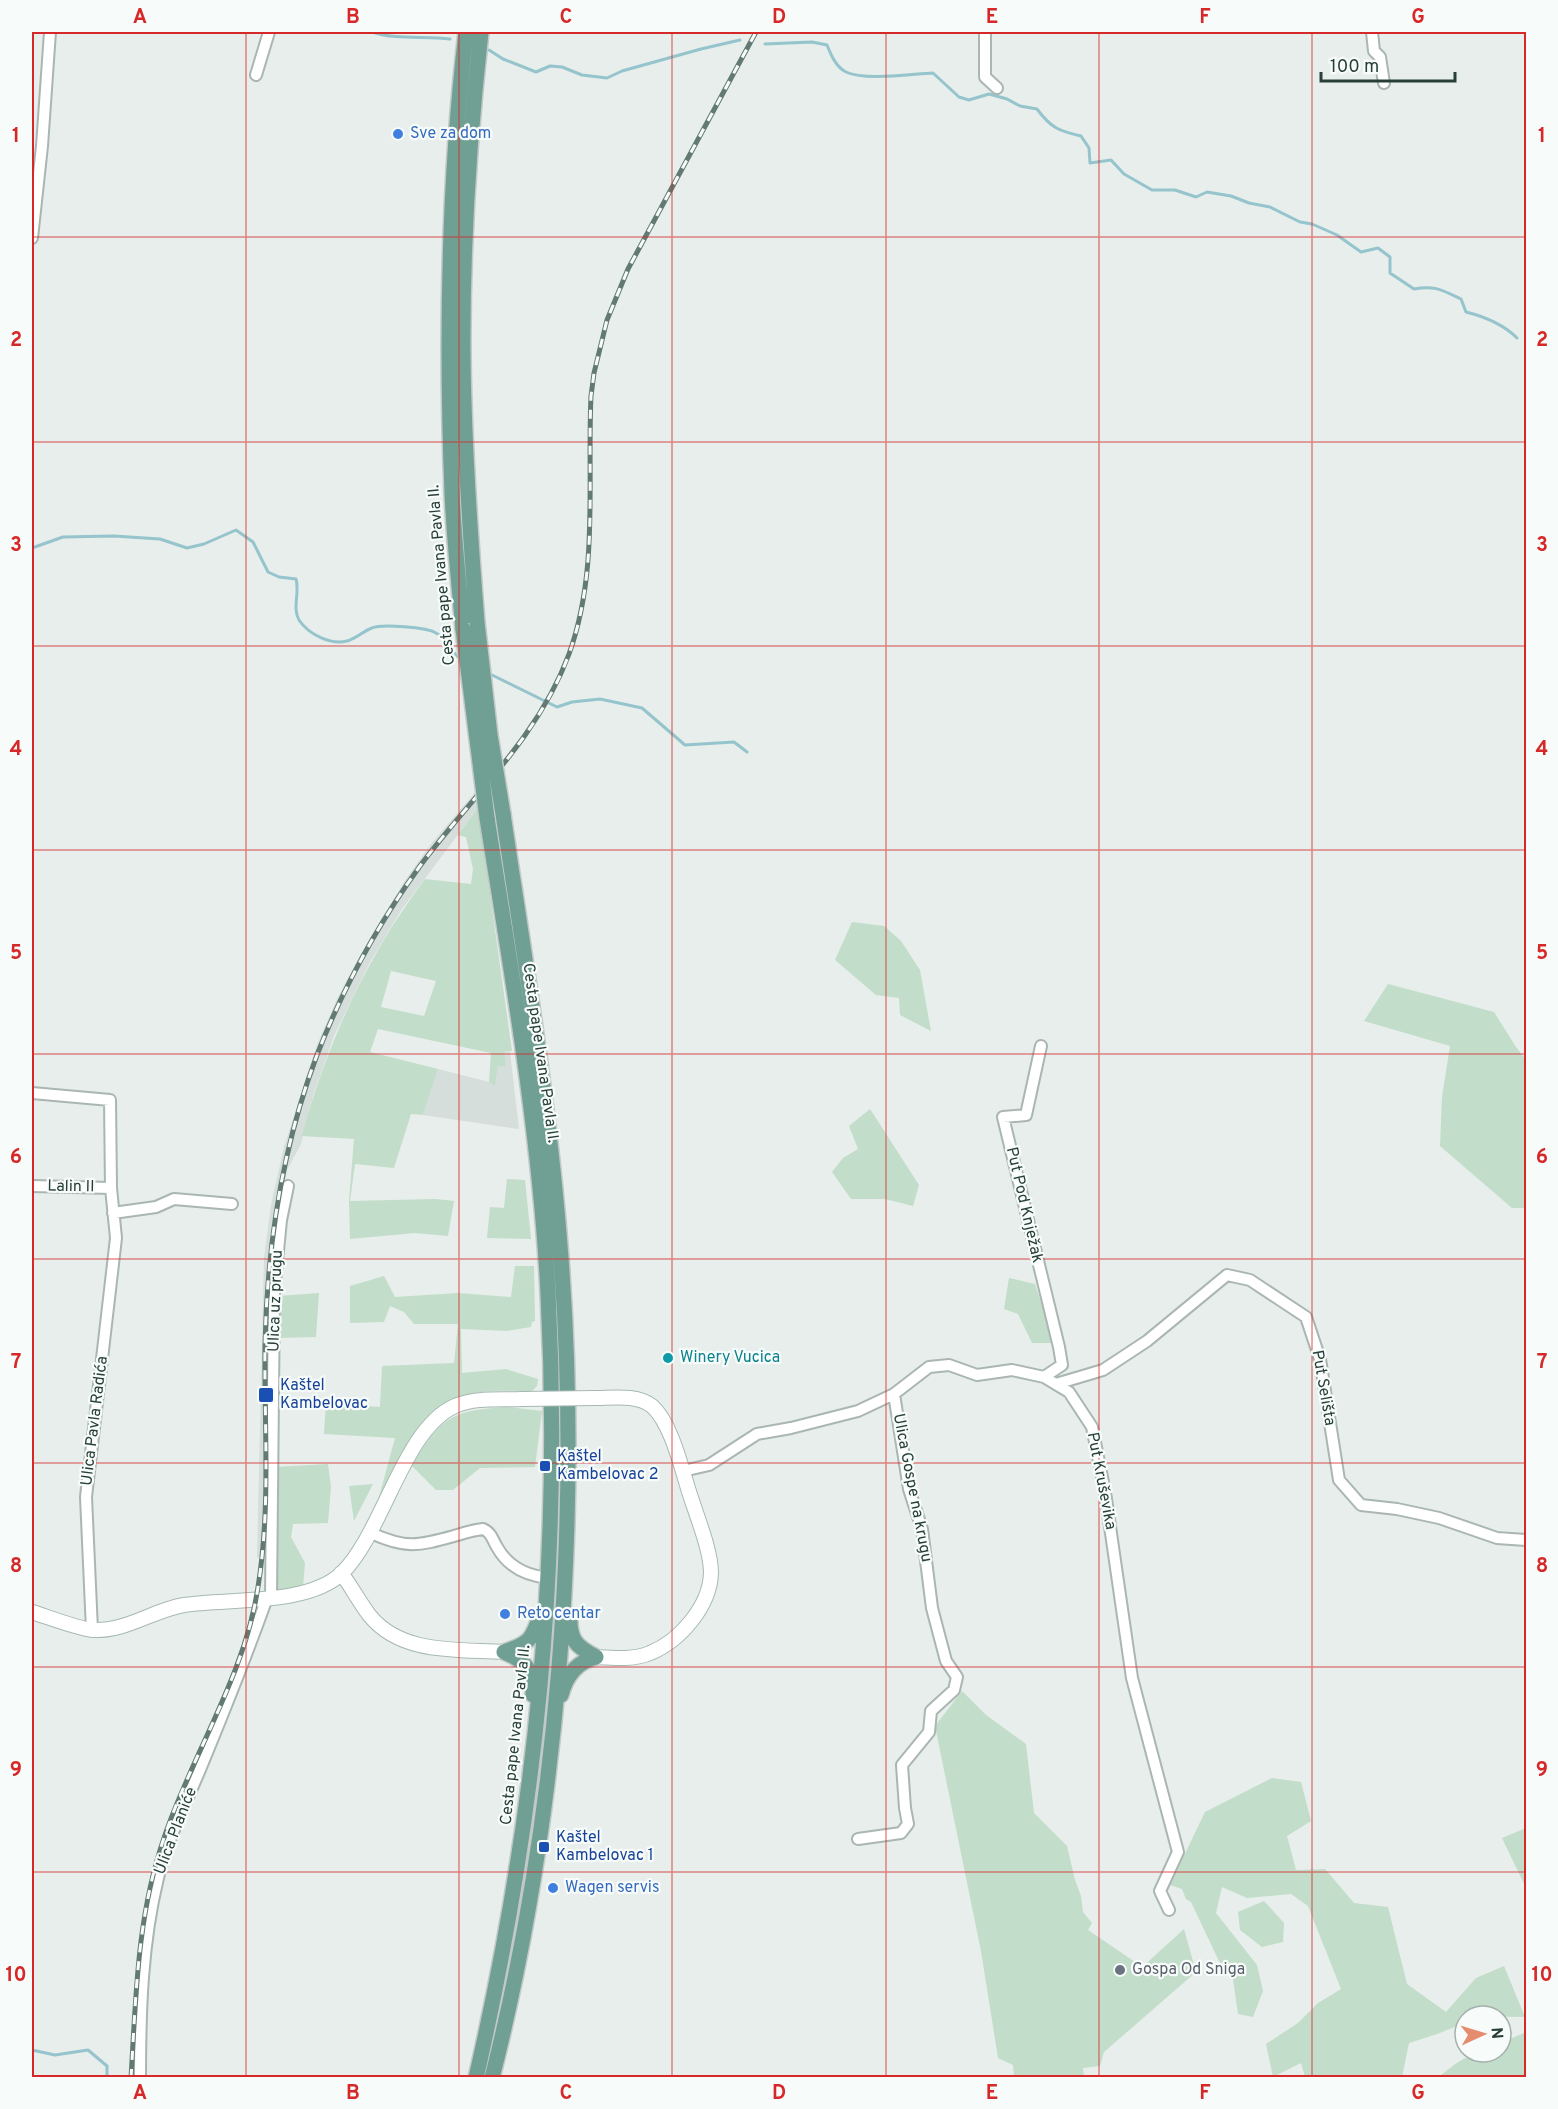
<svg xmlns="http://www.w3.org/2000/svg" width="1558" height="2109" font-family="Overpass,sans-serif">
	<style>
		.built { fill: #d5deda }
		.green { fill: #c2ddc9; fill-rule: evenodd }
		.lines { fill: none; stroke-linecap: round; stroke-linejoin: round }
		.stream { stroke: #95c4cd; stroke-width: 3 }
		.street-casing { stroke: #aab6b2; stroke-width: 14 }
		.secondary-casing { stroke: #a6b9b2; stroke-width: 16 }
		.primary-casing { stroke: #c3c9c7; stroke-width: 18 }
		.street { stroke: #fff; stroke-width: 10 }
		.secondary { stroke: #fff; stroke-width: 14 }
		.primary { stroke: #709f93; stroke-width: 15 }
		.rail-casing { stroke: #627a73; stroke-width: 5 }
		.rail { stroke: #f7fbf9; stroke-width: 3; stroke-dasharray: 9; stroke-linecap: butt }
		.secondary-bridge-casing { stroke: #a6b9b2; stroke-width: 16; stroke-linecap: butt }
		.primary-bridge-casing { stroke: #c3c9c7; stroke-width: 18; stroke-linecap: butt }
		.secondary-bridge { stroke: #fff; stroke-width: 14 }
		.primary-bridge { stroke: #709f93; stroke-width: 15 }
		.grid { fill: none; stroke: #d62828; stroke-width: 1.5; stroke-opacity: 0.55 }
		.shop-dot { fill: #3f7fe0; stroke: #f7fbf9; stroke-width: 2 }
		.culture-dot { fill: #0f9aa8; stroke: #f7fbf9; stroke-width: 2 }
		.transit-dot { fill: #1a4fb4; stroke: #f7fbf9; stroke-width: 2 }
		.worship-dot { fill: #6b7280; stroke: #f7fbf9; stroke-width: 2 }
		.labels { text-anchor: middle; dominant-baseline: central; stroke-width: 4.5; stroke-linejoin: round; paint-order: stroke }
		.shop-label { font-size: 16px; fill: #366cbe; stroke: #f7fbf9; text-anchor: start }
		.street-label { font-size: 16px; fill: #273f38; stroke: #f7fbf9 }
		.culture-label { font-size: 16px; fill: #0d838f; stroke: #f7fbf9; text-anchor: start }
		.transit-label { font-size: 16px; fill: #164399; stroke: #f7fbf9; text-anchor: start }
		.worship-label { font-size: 16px; fill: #5b616d; stroke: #f7fbf9; text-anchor: start }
		.neatline { fill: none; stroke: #d62828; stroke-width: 2 }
		.grid-label { font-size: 20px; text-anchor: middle; font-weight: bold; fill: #d62828 }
	</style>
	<rect width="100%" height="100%" fill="#e7eeeb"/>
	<!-- built -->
	<path class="built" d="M477,790L478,808L402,909L369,964L334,1036L313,1096L301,1144L287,1170L280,1209L270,1551L257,1558L264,1258L271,1205L284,1147L317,1045L337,999L361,954L406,879L431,844Z
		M504,1052H510L519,1129L423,1115L438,1069L489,1082L495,1085L498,1066Z"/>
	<!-- green -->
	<path class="green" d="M478,808L512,1051L504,1052L506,1066H498L495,1086L489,1082L491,1053L378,1029L370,1052L438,1069L423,1115L411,1114L394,1168L355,1164L350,1201L436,1199L454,1201L448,1236L415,1233L350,1239L349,1201L354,1139L302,1136C327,1043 367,956 425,879L471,884L473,869L466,837L458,835ZM391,971L436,981L424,1016L381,1007Z
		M852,922L884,926L901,941L920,970L931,1031L900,1015L899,998L876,995L835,960Z
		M1388,984L1494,1012L1516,1047L1526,1060V1208H1512L1440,1146L1442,1097L1450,1046L1364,1021Z
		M870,1109L919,1185L913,1206L885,1199H851L832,1172L843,1158L858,1149L849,1126Z
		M507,1179L525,1180L531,1239L487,1238L490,1207L504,1208Z
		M515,1266H534L535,1321L532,1322L531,1327L507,1331L461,1329L462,1373L506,1369L538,1379L537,1386L532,1391C509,1391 484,1389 462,1396C416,1409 400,1459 379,1497L395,1438L324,1434L326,1403L380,1407L382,1366L454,1363L458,1324H414L404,1312L390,1306L384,1322L350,1323V1286L384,1276L395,1297L458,1293L511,1297Z
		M1009,1278L1035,1284L1054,1343H1032L1018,1314L1004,1309Z
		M319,1293L316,1337L276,1338L278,1296Z
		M507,1407L542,1411L535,1467L480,1468L453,1490H436L412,1466C440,1418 451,1410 507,1407Z
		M328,1464L331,1487L328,1523L293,1524L291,1537L305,1563L303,1587L276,1591V1467Z
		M373,1484L354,1521L349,1486Z
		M962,1691L986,1715L1026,1744L1034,1813L1067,1846L1075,1880L1081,1896L1083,1912L1092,1923L1088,1930L1138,1964L1139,1970L1184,1929L1196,1972L1104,2052L1100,2066L1083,2068L1084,2077H1014L1013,2065L998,2058L981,1951L935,1726Z
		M1272,1778L1301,1782L1311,1821L1287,1836L1296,1870L1325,1869L1354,1903L1388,1907L1407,1984L1446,2012L1476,1978L1504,1966L1525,2017L1465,2016V2023L1437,2034L1409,2043L1402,2077H1305L1301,2063L1273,2077L1266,2044L1298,2023L1318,2003L1341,1989L1308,1906L1291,1894L1247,1898L1222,1887L1216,1913L1257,1965L1263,1991L1253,2017L1238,2014L1233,1979L1219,1961L1191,1902L1186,1899L1182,1889L1170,1885L1205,1812Z
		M1526,1828V1888L1502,1838Z
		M1264,1901L1284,1923L1283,1942L1262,1947L1240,1930L1238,1912Z
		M1526,2032V2077H1439C1462,2058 1470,2052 1501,2052V2043Z"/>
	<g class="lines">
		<!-- stream -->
		<path class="stream" d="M372,32C396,40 424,36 450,39
			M765,44L812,42L827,45C831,55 836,67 846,72C865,81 911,74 933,73L959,97L969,100L989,94L1007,99L1020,106L1037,109C1051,128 1059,131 1081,136L1089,148L1090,163L1111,160L1124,174L1152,190H1175L1196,197L1207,192L1231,196L1249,203L1270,207L1300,222L1312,224L1337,235L1361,252L1378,248L1390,257V273L1414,289C1435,285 1442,290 1461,299L1466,312C1486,317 1503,324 1517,338
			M489,50L503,59L536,72L550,66L562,67L582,75L607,78L622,71L701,49L740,40
			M32,548L63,537L114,536L160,539L187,548L204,544L236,530L253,542L268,572L279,577L296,579C300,592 292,608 299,620C309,635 331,645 347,641C356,639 363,631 372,628C381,624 427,627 436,633C446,638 451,653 461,659
			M488,673L557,707L572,702L600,699L642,708L685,745L734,742L747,752
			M32,2050L55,2055L88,2050L107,2066V2078"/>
		<defs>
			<path id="street" d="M985,32V77L997,88
				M1372,32L1374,51L1380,57L1384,83
				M256,75L269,32
				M32,238L42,146L50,32
				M1041,1046L1026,1115L1003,1117L1059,1347L1062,1365L1044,1377
				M32,1093L110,1100L111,1188L116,1238L86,1497L92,1630
				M32,1186L111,1188
				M113,1213L156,1207L174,1199L232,1204
				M1056,1384L1103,1370L1147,1341L1227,1275L1250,1280L1306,1317L1320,1359L1339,1480L1361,1505L1397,1509L1439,1518L1497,1538L1526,1540
				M683,1471L709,1465L757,1434L791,1428L858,1411L894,1394L929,1367L949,1365L977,1375L1012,1370L1044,1377L1069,1392L1092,1427L1105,1492L1132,1678L1178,1852L1160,1891L1169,1910
				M371,1533C406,1549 418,1546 454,1536C464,1533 473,1530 483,1529C492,1533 492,1539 497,1547C508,1567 527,1576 549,1578
				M271,1597L274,1292L281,1220L288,1186
				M858,1839L901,1833L908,1824L905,1808L902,1765L929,1732L931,1711L954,1690L957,1677L946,1661L932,1608L922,1529L909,1489L894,1394
				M140,2078C140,2011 142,1943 158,1878C166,1843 185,1805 199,1772C223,1714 246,1657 267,1598"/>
			<path id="secondary" d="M594,1398C612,1398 637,1394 652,1406C670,1422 680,1462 687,1485C694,1510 711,1548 711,1573C710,1606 680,1641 650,1653C634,1660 613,1658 596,1657
				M341,1573C352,1587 359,1602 370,1616C402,1655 459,1649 504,1652
				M32,1612C48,1617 76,1628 92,1630C126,1632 153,1610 184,1605C228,1598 308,1606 342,1573C384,1531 403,1429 455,1406C475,1397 500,1400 522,1399"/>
			<path id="primary" d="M477,622C470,534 464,446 463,358C462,249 469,140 481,32
				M463,629C459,584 454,539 452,493C446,339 448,185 466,32
				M570,1615C569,1639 575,1646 596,1657
				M504,1652C526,1661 534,1671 533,1695
				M504,1652C531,1643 532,1639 541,1614
				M561,1695C566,1676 576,1662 596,1657
				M476,2078C536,1816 562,1561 548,1293C540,1133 512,976 487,818
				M492,2078C558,1818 581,1525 561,1258C550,1109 525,961 503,814"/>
		</defs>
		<!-- street casing -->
		<use href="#street" class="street-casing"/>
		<!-- secondary casing -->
		<use href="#secondary" class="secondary-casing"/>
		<!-- primary casing -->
		<use href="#primary" class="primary-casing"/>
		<!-- street -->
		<use href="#street" class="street"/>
		<!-- secondary -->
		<use href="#secondary" class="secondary"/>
		<!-- primary -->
		<use href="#primary" class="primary"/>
		<defs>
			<path id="rail" d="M131,2078C136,1996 137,1916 164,1838C192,1754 245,1676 258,1587C271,1507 264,1425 265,1345C267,1245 282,1148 317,1055C343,988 378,924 420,866C472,796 538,738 569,654C599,571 587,483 591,396L594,373L607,320L628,269L756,32"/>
		</defs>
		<!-- rail casing -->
		<use href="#rail" class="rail-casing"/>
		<!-- rail -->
		<use href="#rail" class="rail"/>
		<defs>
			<path id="secondary-bridge" d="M522,1399L594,1398"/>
			<path id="primary-bridge" d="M477,622L490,735L503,814
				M463,629L487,818"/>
		</defs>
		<!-- secondary-bridge casing -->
		<use href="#secondary-bridge" class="secondary-bridge-casing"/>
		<!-- primary-bridge casing -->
		<use href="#primary-bridge" class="primary-bridge-casing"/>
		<!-- secondary-bridge -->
		<use href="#secondary-bridge" class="secondary-bridge"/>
		<!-- primary-bridge -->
		<use href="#primary-bridge" class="primary-bridge"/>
	</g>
	<!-- grid -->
	<path class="grid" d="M246,32V2078M459,32V2078M672,32V2078M886,32V2078M1099,32V2078M1312,32V2078M32,237H1526M32,442H1526M32,646H1526M32,850H1526M32,1054H1526M32,1259H1526M32,1463H1526M32,1667H1526M32,1872H1526"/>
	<!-- markers -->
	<g class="shop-dot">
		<circle cx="398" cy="134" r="6"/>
		<circle cx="505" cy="1614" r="6"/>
		<circle cx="553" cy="1888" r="6"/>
	</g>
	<circle class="culture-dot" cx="668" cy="1358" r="6"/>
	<g class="transit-dot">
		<rect x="258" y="1387" width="16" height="16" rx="3"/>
		<rect x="539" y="1460" width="12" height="12" rx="3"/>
		<rect x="538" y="1841" width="12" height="12" rx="3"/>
	</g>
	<circle class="worship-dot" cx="1120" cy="1970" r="6"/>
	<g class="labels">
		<!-- shop labels -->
		<g class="shop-label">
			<text x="410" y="134">Sve za dom</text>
			<text x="517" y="1614">Reto centar</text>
			<text x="565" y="1888">Wagen servis</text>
		</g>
		<!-- street labels -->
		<g class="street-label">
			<text transform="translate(442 575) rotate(-95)">Cesta pape Ivana Pavla II.</text>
			<text transform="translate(540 1053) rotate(82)">Cesta pape Ivana Pavla II.</text>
			<text transform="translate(71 1187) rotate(1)">Lalin II</text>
			<text transform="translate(1024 1205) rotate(77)">Put Pod Knježak</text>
			<text transform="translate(276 1301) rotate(-88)">Ulica uz prugu</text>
			<text transform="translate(1323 1388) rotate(80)">Put Selišta</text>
			<text transform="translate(95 1421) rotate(-83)">Ulica Pavla Radića</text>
			<text transform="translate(1101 1481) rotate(79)">Put Kruševika</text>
			<text transform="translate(912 1488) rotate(79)">Ulica Gospe na krugu</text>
			<text transform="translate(516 1735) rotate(-84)">Cesta pape Ivana Pavla II.</text>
			<text transform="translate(176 1831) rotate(-69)">Ulica Planiće</text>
		</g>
		<!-- culture labels -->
		<g class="culture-label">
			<text x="680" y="1358">Winery Vucica</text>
		</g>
		<!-- transit labels -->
		<g class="transit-label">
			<text x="280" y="1386">Kaštel<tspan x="280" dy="18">Kambelovac</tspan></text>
			<text x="557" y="1457">Kaštel<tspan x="557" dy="18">Kambelovac 2</tspan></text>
			<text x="556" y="1838">Kaštel<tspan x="556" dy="18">Kambelovac 1</tspan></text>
		</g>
		<!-- worship labels -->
		<g class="worship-label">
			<text x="1132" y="1970">Gospa Od Sniga</text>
		</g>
	</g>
	<!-- border -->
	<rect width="1558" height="2109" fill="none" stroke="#f7fbf9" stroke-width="66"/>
	<!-- north arrow -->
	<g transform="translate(1483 2034) rotate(86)"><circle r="28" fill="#f7fbf9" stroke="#a4b0ac" stroke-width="1.5"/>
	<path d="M0-4.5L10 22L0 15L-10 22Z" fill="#e58b6e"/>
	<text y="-9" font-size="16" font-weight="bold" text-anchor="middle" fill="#273f38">N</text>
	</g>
	<!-- scale -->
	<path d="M1321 72v9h134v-9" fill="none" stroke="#273f38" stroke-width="3"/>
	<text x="1330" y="72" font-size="18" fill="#273f38" stroke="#f7fbf9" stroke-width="4.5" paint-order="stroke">100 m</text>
	<rect x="33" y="33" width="1492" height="2043" class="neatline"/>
	<g class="grid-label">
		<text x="140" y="23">A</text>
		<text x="353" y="23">B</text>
		<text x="566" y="23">C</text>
		<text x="779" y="23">D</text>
		<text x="992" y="23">E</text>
		<text x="1205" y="23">F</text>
		<text x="1418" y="23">G</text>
		<text x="16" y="142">1</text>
		<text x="1542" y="142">1</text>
		<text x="16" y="346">2</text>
		<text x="1542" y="346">2</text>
		<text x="16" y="551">3</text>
		<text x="1542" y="551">3</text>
		<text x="16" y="755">4</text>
		<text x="1542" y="755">4</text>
		<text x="16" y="959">5</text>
		<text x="1542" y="959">5</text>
		<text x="16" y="1163">6</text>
		<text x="1542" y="1163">6</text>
		<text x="16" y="1368">7</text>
		<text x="1542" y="1368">7</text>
		<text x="16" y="1572">8</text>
		<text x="1542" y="1572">8</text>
		<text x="16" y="1776">9</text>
		<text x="1542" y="1776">9</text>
		<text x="16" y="1981">10</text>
		<text x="1542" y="1981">10</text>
		<text x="140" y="2099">A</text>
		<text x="353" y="2099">B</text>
		<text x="566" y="2099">C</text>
		<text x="779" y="2099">D</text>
		<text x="992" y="2099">E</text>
		<text x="1205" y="2099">F</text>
		<text x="1418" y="2099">G</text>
	</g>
</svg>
